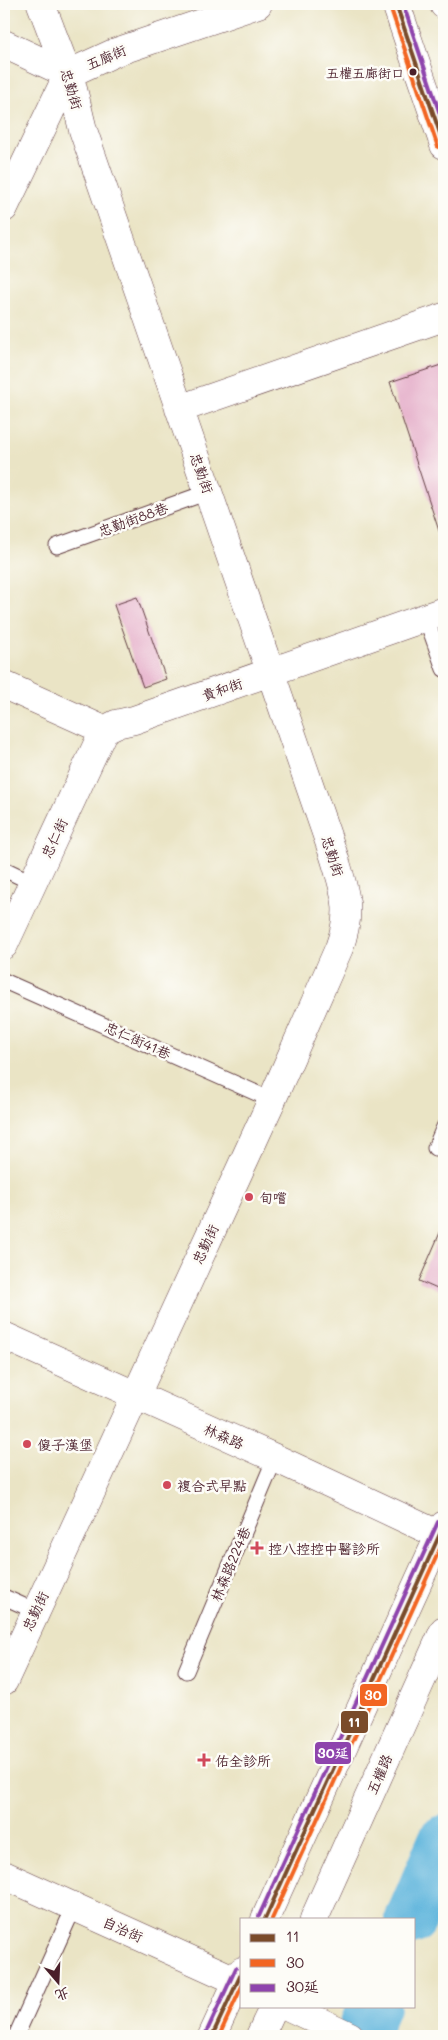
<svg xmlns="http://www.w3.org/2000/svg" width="448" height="2040" font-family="Mali,'LXGW WenKai TC',sans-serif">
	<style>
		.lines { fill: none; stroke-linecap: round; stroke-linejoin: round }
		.river { stroke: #60b6dd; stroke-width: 52 }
		.building { fill: #e4abc8 }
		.service-casing { stroke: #623d42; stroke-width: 17 }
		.minor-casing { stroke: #623d42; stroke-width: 29 }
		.secondary-casing { stroke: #623d42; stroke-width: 29 }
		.primary-casing { stroke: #623d42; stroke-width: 29 }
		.service { stroke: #fff; stroke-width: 15 }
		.minor { stroke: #fff; stroke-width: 28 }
		.secondary { stroke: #fff; stroke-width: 28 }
		.primary { stroke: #fff; stroke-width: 28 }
		.bus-1-casing { stroke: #fdfcf7; stroke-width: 8 }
		.bus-2-casing { stroke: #fdfcf7; stroke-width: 8 }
		.bus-3-casing { stroke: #fdfcf7; stroke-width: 8 }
		.bus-1 { stroke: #7a4b2a; stroke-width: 4 }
		.bus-2 { stroke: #f26522; stroke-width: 4 }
		.bus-3 { stroke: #8e44ad; stroke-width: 4 }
		.bus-dot { fill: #4a1f2b; stroke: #fdfcf7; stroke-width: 2 }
		.poi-dot { fill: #d1495b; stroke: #fdfcf7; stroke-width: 2 }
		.labels { text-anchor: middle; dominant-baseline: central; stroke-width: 5; stroke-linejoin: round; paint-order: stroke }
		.bus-label { font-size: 13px; fill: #4a1f2b; stroke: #fdfcf7; text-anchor: end }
		.street-label { font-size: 14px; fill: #4a1f2b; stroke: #fdfcf7 }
		.poi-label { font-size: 14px; fill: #4a1f2b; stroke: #fdfcf7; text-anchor: start }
		.line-badge { stroke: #fdfcf7; stroke-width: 2 }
		.badge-label { font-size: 14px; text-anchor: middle; font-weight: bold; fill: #fff }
	</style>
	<rect width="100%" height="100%" fill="#fdfcf7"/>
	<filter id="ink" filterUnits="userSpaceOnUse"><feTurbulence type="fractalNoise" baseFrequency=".02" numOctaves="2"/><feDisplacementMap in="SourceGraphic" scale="10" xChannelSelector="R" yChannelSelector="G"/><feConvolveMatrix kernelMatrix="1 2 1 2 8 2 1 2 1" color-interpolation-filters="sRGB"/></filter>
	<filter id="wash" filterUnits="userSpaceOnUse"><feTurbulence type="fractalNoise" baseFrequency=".0096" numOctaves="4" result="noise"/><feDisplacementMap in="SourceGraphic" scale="20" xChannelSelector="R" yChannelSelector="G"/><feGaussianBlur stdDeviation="1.12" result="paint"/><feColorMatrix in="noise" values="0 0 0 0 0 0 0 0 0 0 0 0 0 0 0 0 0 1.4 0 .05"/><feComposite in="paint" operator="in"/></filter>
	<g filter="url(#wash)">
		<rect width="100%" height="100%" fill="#eae4c5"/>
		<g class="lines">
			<!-- river -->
			<path class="river" d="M411,1919L444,1841
				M361,2036L374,2006"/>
		</g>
		<g id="blocks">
			<!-- building -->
			<path class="building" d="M444,364V546L390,382Z
				M137,597L166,679L143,687L114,605Z
				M442,1228L444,1229V1292L419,1281Z"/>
		</g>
	</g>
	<g filter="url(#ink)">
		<use href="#blocks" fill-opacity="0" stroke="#623d42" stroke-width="1"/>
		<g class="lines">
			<defs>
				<path id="service" d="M57,546L208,492
					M426,618L444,669
					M4,869L33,883
					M4,981L272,1100
					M435,1148L444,1127
					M4,1597L35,1611
					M186,1671L275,1458
					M16,2036L74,1907"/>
				<path id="minor" d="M4,44L68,74
					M4,208L68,74L116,52L258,4
					M179,409L444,317
					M4,685L104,730L116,724L134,720L444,611
					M4,945L104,730
					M4,1681L272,1100L339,948C353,910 345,893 334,856L83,130L72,85L41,4
					M4,1875L242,1983
					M287,2006L350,2036"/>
				<path id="secondary" d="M4,1336L275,1458L444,1537"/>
				<path id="primary" d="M396,4L444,145
					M444,4V5
					M265,1919L444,1525
					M314,1919L444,1630
					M212,2036L242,1971
					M260,2036L274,2006"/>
			</defs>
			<!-- service casing -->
			<use href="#service" class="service-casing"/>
			<!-- minor casing -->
			<use href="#minor" class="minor-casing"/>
			<!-- secondary casing -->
			<use href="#secondary" class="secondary-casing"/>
			<!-- primary casing -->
			<use href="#primary" class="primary-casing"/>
			<!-- service -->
			<use href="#service" class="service"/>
			<!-- minor -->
			<use href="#minor" class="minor"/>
			<!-- secondary -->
			<use href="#secondary" class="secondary"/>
			<!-- primary -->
			<use href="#primary" class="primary"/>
			<defs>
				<path id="bus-1" d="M396,4L444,145
					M265,1919L444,1525
					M212,2036L242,1972"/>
				<path id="bus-2" d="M390,6L438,147
					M272,1919L444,1540
					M219,2036L242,1986"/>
				<path id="bus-3" d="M403,4L444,126
					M259,1916L438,1522
					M206,2033L236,1968"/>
			</defs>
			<!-- bus-1 casing -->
			<use href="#bus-1" class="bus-1-casing"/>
			<!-- bus-2 casing -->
			<use href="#bus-2" class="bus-2-casing"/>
			<!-- bus-3 casing -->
			<use href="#bus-3" class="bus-3-casing"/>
			<!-- bus-1 -->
			<use href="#bus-1" class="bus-1"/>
			<!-- bus-2 -->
			<use href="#bus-2" class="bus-2"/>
			<!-- bus-3 -->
			<use href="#bus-3" class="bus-3"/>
		</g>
	</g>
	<!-- markers -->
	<circle class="bus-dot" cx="413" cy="72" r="4.5"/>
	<g class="poi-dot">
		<circle cx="249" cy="1197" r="5"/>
		<circle cx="27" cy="1444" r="5"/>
		<circle cx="167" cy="1485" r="5"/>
		<path d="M254.5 1540.5h5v5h5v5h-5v5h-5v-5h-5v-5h5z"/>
		<path d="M201.5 1752.5h5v5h5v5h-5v5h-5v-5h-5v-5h5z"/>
	</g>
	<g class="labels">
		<!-- bus labels -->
		<g class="bus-label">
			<text x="404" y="72">五權五廊街口</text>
		</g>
		<!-- street labels -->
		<g class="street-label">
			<text transform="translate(106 57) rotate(-23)">五廊街</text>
			<text transform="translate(72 89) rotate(73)">忠勤街</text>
			<text transform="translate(202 473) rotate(70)">忠勤街</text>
			<text transform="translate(133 519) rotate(-20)">忠勤街88巷</text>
			<text transform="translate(222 689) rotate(-19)">貴和街</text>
			<text transform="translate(54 838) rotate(-65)">忠仁街</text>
			<text transform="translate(333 856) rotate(72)">忠勤街</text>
			<text transform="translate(138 1040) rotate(24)">忠仁街41巷</text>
			<text transform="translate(205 1244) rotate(-65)">忠勤街</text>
			<text transform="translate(224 1436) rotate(24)">林森路</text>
			<text transform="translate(230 1564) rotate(-67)">林森路224巷</text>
			<text transform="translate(35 1611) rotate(-65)">忠勤街</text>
			<text transform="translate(379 1774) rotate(-66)">五權路</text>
			<text transform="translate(123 1929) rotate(24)">自治街</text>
		</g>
		<!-- poi labels -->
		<g class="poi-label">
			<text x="259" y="1197">旬嚐</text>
			<text x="37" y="1444">傻子漢堡</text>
			<text x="177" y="1485">複合式早點</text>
			<text x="268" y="1548">控八控控中醫診所</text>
			<text x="215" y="1760">佑全診所</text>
		</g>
	</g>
	<g class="line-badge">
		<rect x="359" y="1683" width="29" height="24" rx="5" fill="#f26522"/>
		<rect x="340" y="1710" width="29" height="24" rx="5" fill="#7a4b2a"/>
		<rect x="314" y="1741" width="38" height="24" rx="5" fill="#8e44ad"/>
	</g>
	<g class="badge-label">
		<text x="373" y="1700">30</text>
		<text x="354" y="1727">11</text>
		<text x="333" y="1758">30延</text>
	</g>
	<!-- margin -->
	<rect width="448" height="2040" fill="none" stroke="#fdfcf7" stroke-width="20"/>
	<!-- legend -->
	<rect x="240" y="1918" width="175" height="90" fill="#fdfcf7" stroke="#b5a4a5"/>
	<rect x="250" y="1934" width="25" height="8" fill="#7a4b2a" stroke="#b5a4a5"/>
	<text x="286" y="1942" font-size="15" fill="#4a1f2b">11</text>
	<rect x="250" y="1959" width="25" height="8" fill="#f26522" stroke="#b5a4a5"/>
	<text x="286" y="1968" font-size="15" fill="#4a1f2b">30</text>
	<rect x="250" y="1984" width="25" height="8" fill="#8e44ad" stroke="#b5a4a5"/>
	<text x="286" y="1992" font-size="15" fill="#4a1f2b">30延</text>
	<!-- north arrow -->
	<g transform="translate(58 1982) rotate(161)" stroke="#fdfcf7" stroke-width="4" paint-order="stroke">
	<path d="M0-4L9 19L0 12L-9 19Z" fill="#4a1f2b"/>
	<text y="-8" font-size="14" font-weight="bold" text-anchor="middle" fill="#4a1f2b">北</text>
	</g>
</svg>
